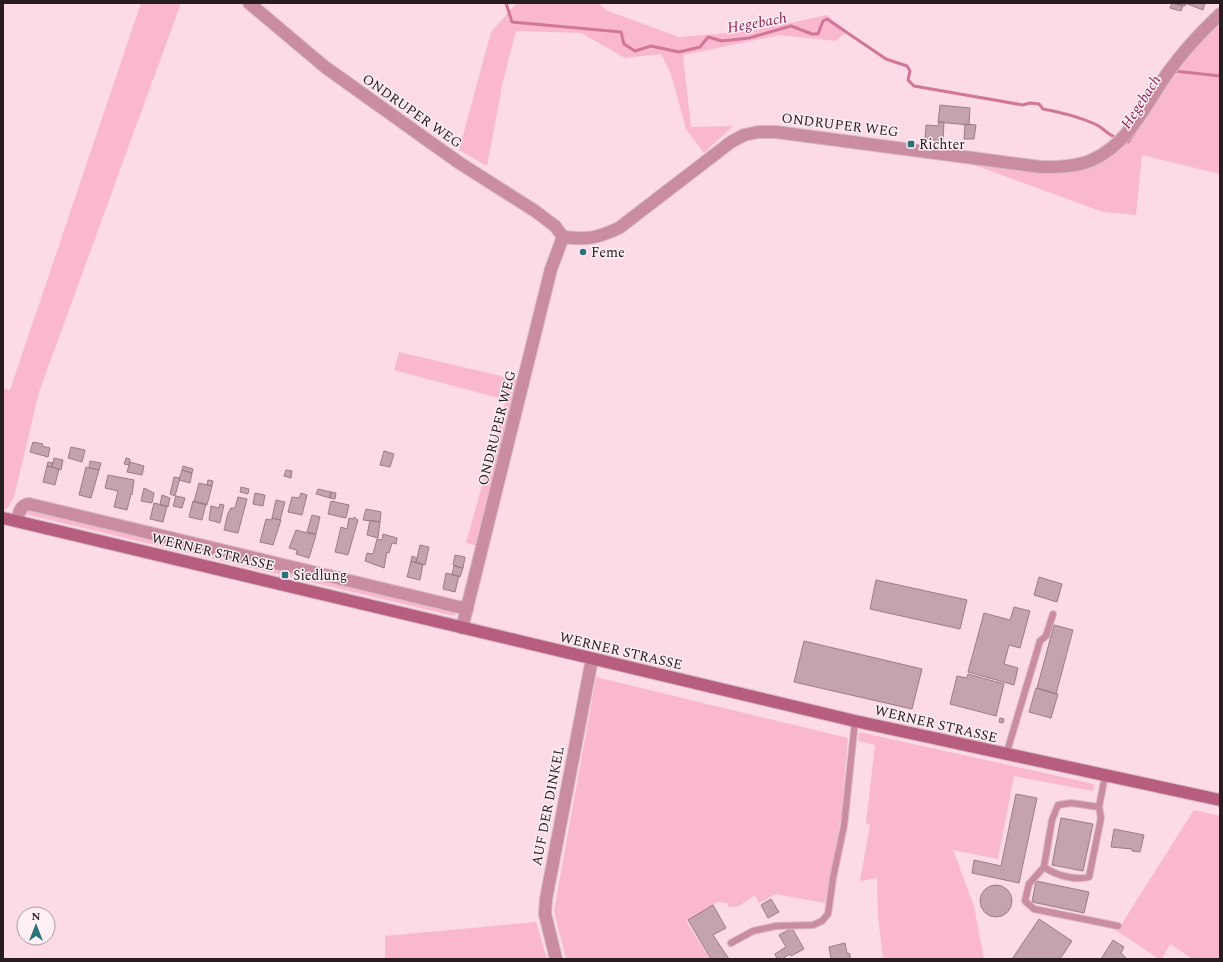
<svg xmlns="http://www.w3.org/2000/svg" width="1223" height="962" font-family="Spectral,serif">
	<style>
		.green { fill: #f9b8ce }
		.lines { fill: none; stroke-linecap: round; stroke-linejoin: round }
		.stream { stroke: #d07697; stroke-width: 3 }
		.building { fill: #c4a3ae; stroke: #9b7c86 }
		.lane-casing { stroke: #d7b9c2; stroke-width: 8 }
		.street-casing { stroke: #d7b9c2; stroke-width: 14 }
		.secondary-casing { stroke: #d7b9c2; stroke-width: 14 }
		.lane { stroke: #ca8ca1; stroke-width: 6 }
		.street { stroke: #ca8ca1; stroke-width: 12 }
		.secondary { stroke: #b75e80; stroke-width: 12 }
		.poi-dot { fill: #29717b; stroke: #fdeff3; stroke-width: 1.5 }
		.labels { text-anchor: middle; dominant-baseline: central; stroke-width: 3; stroke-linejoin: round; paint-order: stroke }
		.street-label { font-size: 14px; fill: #281c20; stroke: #fdeff3 }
		.poi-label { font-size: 14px; fill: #281c20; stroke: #fdeff3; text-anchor: start }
		.water-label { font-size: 15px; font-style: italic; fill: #891d50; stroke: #fdeff3 }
	</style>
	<rect width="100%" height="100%" fill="#fddbe6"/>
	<!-- green -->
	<path class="green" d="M141,3H181L39,392L14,497L7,509L3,508V388L10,390Z
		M517,3H598L608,11L679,37L753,31L827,15L847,31L836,41L780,35L683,55L691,127L733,126L704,153L686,129L671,74L661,54L625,58L581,33L516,31L503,81L487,166L459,150L491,32Z
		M1220,22V174L1142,155L1136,215L1103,212L966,162L1046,172L1125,143L1161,95L1192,49Z
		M399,352L518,380L478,546L466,543L506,400L394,370Z
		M28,509L459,610L454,616L25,514Z
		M596,677L848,738L841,819L825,903L776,894L759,903L755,895L739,906L729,907L727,903L718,902L686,921L710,959H566L554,911Z
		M859,732L1094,784L1093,791L1014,776L998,859L953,850L974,906L984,959H883L878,916L877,878L860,881L870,825L866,823L875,745L858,741Z
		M1194,810L1220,816V959H1193L1170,944L1162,959H1159L1117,931Z
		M536,922L547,959H385V936Z"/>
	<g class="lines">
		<!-- stream -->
		<path class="stream" d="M506,3L512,22L621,32L624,44L635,51L651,46L679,52L700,47L708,37L722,41L749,38L791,26L812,34H818L823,21L827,19L886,59L907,66L910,71L908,80L914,86L1023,105L1030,103L1039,104L1043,109C1060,112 1079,117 1095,124C1102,127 1106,133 1113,136
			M1173,73L1175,71L1220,76
			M1128,142L1135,132"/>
	</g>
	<!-- building -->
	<path class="building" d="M1172,3L1183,6L1181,11L1170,8Z
		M1174,3H1185L1186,4L1185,6Z
		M1185,3H1205L1203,10Z
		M940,105L970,108L969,125L938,122Z
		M939,122H944L943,141L925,139L926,125L938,126Z
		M965,124L976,125L974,139H964Z
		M33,442L43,444L42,446L50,448L48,457L30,452Z
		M71,447L85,450L82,462L68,458Z
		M384,451L394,454L390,467L380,465Z
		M54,458L63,460L61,470L52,467Z
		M126,458L130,459L129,465L124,464Z
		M90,461L101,463L99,470L89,468Z
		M48,462L53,463L52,467L47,466Z
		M130,462L144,466L142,475L127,472Z
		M47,466L59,469L55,485L43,482Z
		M183,466L193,469L192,473L182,470Z
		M86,467L99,470L91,498L79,495Z
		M182,470L192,473L190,483L179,480Z
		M286,470L292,471L291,478L284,476Z
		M108,475L134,480L132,495L131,494L127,510L114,507L118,491L105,488Z
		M174,477L180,478L175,496L170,494Z
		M208,480L213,481L212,486L207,485Z
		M199,483L212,486L207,505L194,502Z
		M241,487L249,489L248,494L240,492Z
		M144,488L154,493L152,503L141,501Z
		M318,489L331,492L330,498L316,494Z
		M331,492L336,493L335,499L330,498Z
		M255,493L265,495L263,506L253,504Z
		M301,493L307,495L302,515L288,512L292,497L299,498Z
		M162,495L170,498L168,507L160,505Z
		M176,496L185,498L182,508L173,506Z
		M238,497L247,499L238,533L224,530L228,513L231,508H235Z
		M276,500L285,502L280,520L272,518Z
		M193,501L206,504L202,520L189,517Z
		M331,501L349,505L346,518L328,514Z
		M154,503L167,506L163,522L150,519Z
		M220,504L224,505L220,523L209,520L211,506L219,508Z
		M366,509L381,512L380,522L363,520Z
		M312,515L320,517L316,534L307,532Z
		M354,517L358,520L348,555L335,552L341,527L347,529L349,518L353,519Z
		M272,518L281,520L273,545L260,542L266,519L272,520Z
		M370,520L380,522L378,538L367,535Z
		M296,530L316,535L309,558L296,554L297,550L289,548Z
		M383,534L397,538L396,544L392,543L389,553L387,552L384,568L365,561L367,553L373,554L377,539L382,540Z
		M420,545L429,547L425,565L416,563Z
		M455,555L465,557L463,568L453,565Z
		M412,556L417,558L416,563L411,561Z
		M411,561L423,564L420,580L407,577Z
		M454,566L463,568L460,577L452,575Z
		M446,573L459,576L455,592L443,589Z
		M1039,577L1062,584L1057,602L1034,595Z
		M876,580L967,600L960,629L870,609Z
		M1014,607L1030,611L1020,648L1009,645L1004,664L1018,668L1014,685L968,672L984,613L1010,620Z
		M1054,625L1073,630L1056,694L1037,688Z
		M804,641L922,669L912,709L794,682Z
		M968,674L1004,684L996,716L950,704L957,676L967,678Z
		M1036,688L1058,694L1051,718L1029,712Z
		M1000,718L1004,719L1003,723L999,722Z
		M1016,794L1037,798L1019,883L972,873L974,860L1001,866Z
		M1061,818L1093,824L1083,871L1052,865Z
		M1114,829L1144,835L1140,852L1132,851V849L1111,847Z
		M1036,881L1089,892L1084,913L1032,902Z
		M980 901a16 16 0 1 1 32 0a16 16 0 1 1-32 0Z
		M771,899L779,912L768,918L761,905Z
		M713,905L726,928L713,935L729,959H711L688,920Z
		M1039,919L1072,941L1060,959H1012Z
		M792,928L804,949L791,956L790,954L782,959H777L775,954L786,947L779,935Z
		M1113,940L1124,947L1121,953L1127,959H1101Z
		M845,943L847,953L850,954V959H831L829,947Z"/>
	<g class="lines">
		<defs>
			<path id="lane" d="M1006,755L1040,641L1046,636L1053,614
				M1099,807L1071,803L1058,805L1052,820L1044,867C1055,875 1076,881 1089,877L1101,818L1099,807L1105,776
				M1044,867L1029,884L1025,901L1034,909L1118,926
				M731,943L753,931L776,926L813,925L822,921L828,914L833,878L844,826L855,721"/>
			<path id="street" d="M249,3L325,67L458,162L535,211L555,226L563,237C588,240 597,238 619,228L731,142L744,135L758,132H776L1041,167C1058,167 1076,167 1092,160C1129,144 1147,102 1169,71C1184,50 1201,32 1220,14
				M17,521C19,513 20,505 29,504L467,609
				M462,628L551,269L563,237
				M556,959L545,914L546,899L592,659"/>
			<path id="secondary" d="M3,518L855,721L1220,800"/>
		</defs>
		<!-- lane casing -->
		<use href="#lane" class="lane-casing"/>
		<!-- street casing -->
		<use href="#street" class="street-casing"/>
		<!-- secondary casing -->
		<use href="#secondary" class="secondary-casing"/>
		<!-- lane -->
		<use href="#lane" class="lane"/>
		<!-- street -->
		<use href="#street" class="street"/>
		<!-- secondary -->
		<use href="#secondary" class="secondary"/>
	</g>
	<!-- markers -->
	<g class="poi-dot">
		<rect x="907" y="140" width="8" height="8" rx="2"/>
		<circle cx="583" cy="252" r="4"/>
		<rect x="281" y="571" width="8" height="8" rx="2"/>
	</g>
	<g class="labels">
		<!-- street labels -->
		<g class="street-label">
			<text transform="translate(412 111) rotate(35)">ONDRUPER WEG</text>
			<text transform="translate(840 125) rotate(7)">ONDRUPER WEG</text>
			<text transform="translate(497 428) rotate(-76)">ONDRUPER WEG</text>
			<text transform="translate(213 552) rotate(13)">WERNER STRASSE</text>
			<text transform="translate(621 651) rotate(13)">WERNER STRASSE</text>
			<text transform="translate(936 724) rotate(13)">WERNER STRASSE</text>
			<text transform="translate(548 806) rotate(-79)">AUF DER DINKEL</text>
		</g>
		<!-- poi labels -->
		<g class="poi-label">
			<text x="919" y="144">Richter</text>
			<text x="591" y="252">Feme</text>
			<text x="293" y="575">Siedlung</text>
		</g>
		<!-- water labels -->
		<g class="water-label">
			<text transform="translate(757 23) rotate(-10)">Hegebach</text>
			<text transform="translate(1141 102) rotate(-57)">Hegebach</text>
		</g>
	</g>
	<!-- border -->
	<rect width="1223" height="962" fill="none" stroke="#281c20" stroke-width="8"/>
	<!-- north arrow -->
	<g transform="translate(36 926)"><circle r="19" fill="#fdeff3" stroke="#a89b9f"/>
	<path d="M0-3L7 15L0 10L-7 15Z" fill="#29717b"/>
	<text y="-6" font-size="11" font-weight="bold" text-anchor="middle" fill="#281c20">N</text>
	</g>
</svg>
